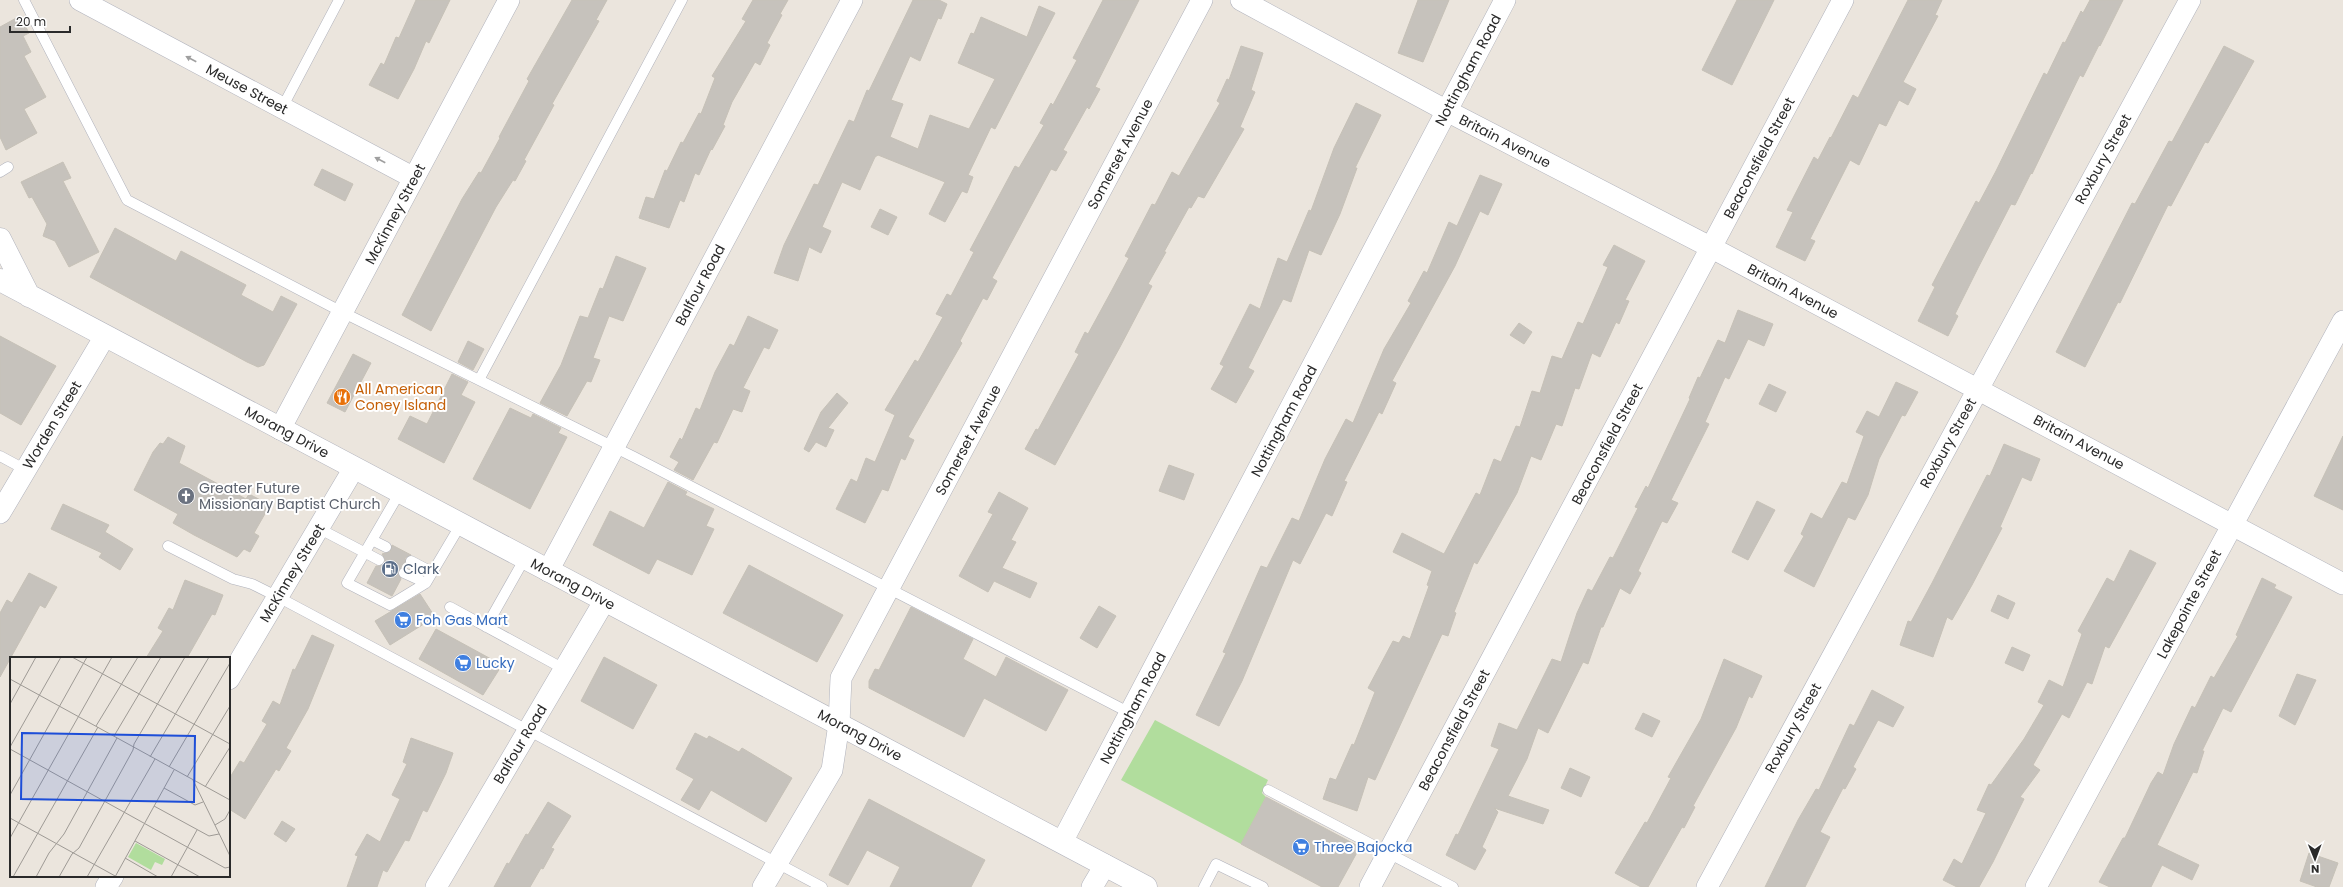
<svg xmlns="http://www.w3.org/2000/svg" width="2343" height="887" font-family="Poppins,sans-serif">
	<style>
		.green { fill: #b1dd9d }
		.building { fill: #c6c2bc; stroke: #c6c1b7 }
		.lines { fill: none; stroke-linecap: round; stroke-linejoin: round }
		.lane-casing { stroke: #b0b2bc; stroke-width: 11 }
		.street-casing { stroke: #b0b2bc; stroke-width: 22 }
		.secondary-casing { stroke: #b0b2bc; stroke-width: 23 }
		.lane { stroke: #fff; stroke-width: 10 }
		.street { stroke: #fff; stroke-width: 21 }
		.secondary { stroke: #fff; stroke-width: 22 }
		.oneway { fill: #9f9f9f }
		.labels { text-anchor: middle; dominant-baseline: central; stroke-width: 4; stroke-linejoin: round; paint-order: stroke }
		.street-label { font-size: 14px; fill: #2a2a2a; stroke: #fff }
		.food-label { font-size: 14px; fill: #c56008; stroke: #fff; text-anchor: start }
		.worship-label { font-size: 14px; fill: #5b616d; stroke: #fff; text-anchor: start }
		.service-label { font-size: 14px; fill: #4e5e75; stroke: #fff; text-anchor: start }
		.shop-label { font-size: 14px; fill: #366cbe; stroke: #fff; text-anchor: start }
		.inset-road { fill: none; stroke: #9e9a95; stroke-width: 1 }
		.view { fill: #1d4ed8; fill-opacity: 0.15; stroke: #1d4ed8; stroke-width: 2 }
		.inset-edge { fill: none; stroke: #2a2a2a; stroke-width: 2 }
	</style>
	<rect width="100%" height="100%" fill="#ebe5dd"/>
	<!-- green -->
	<path class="green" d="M1155,720L1268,780L1262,793L1266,797L1241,844L1121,780Z"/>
	<!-- building -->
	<path class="building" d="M416,0H450L429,43L426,41L414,69L398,99L369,85L381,63L384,65L396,37L399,38Z
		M572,0H607L596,20L599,21L552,104L554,105L524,160L526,161L515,181L513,180L496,207L431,331L402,315L462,199L479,172L481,173L500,138L499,137L529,81L527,79Z
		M753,0H788L780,14L782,15L767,43L770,45L760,65L755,62L732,102L723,125L725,126L712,150L711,149L699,175L695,173L684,202L680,200L669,228L639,218L646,197L654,199L665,170L667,171L681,142L683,143L699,113L701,114L715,78L712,76L746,21L742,19Z
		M913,0H939L947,4L941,19L938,18L920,61L910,56L891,100L903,104L890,137L918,149L930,115L969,129L995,79L958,63L971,33L974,34L981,17L1027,37L1039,6L1055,13L995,129L991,127L968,175L973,177L967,193L962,191L945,222L929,214L945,182L878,155L875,157L860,190L842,182L822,227L831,231L821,253L809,247L798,281L774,273L784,245L814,184L818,185L849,120L854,122L867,90L869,91Z
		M1103,0H1139L1095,87L1100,89L1089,109L1087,107L1063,150L1067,152L1056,171L1051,169L992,278L997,281L987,300L983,298L960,341L962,343L908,437L914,440L905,460L901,458L888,491L882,489L865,523L836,509L851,479L857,482L866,458L875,462L895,415L885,410L915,360L918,362L943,317L936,314L947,294L951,296L974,252L970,250L1015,166L1019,168L1044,125L1040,123L1051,103L1053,105L1077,60L1073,58Z
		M1418,0H1449L1423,62L1398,53Z
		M1737,0H1774L1732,85L1702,70Z
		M1908,0H1942L1935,15L1938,16L1903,82L1916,89L1908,105L1899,100L1886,126L1879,123L1859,165L1850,160L1810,239L1815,241L1805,261L1776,247L1793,212L1787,210L1814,157L1818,160L1830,137L1831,138L1853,95L1858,98Z
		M2090,0H2123L2100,46L2099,45L2083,77L2080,75L2032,174L2031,173L2015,205L2011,204L1978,268L1955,314L1958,316L1948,336L1918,321L1935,287L1932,285L1976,201L1979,203L1996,171L2044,73L2047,75L2063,42L2065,43L2081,11L2083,13Z
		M20,16L29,33L23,36L31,52L24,56L46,97L24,109L37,133L6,150L0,137V27Z
		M1241,46L1263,53L1251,90L1255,92L1240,127L1244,129L1204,198L1198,196L1191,208L1189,207L1164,252H1166L1148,284L1152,286L1120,347L1055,465L1025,449L1036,429L1038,430L1079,354L1075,352L1085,332L1088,334L1112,290L1129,258L1125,256L1152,204L1155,205L1172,172L1179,176L1220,103L1217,101L1227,79L1229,80Z
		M2224,46L2254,61L2208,143L2205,142L2171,206L2168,205L2120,303L2118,302L2085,367L2056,352L2132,203L2135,204L2169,141L2172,142Z
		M1356,103L1381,115L1355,168H1357L1340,214L1321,255L1309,250L1291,302L1283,299L1248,368L1254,371L1236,403L1211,389L1224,366L1220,364L1250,304L1260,309L1278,258L1287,262L1309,210L1311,211L1334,148Z
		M63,162L71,178L63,181L99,252L69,267L55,241L43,236L47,224L32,197L29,198L21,182Z
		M322,169L353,184L345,201L314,185Z
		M1480,175L1502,184L1488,215L1480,211L1455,266L1392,381L1396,383L1382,414L1379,412L1344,481L1347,482L1332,516L1326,513L1300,564L1293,560L1242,681L1219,726L1196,715L1226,653L1223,652L1261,566L1267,568L1292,518L1299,521L1325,459L1346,419L1353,423L1384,349L1411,303L1408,301L1424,271L1427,273L1449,222L1457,226Z
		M880,209L897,217L888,235L871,227Z
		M115,228L176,261L181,251L246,285L241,295L273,312L281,296L297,304L264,365L258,367L247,362L90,277Z
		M1614,245L1645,261L1625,300L1629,301L1619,324L1616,322L1600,357L1592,353L1579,389L1575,388L1562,426L1556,424L1541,460L1531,456L1517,493L1477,564L1474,562L1454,612L1456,613L1448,636L1442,634L1375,780L1368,777L1357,811L1323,799L1330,778L1336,780L1352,744L1354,745L1375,692L1368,688L1393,641L1399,643L1403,636L1410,639L1429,586L1427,585L1432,571L1393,552L1402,533L1444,554L1476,493L1480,495L1494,459L1501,462L1516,426L1520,427L1532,391L1540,393L1552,356L1562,359L1578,322L1583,324L1608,267L1603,265Z
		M616,256L646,268L623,321L609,316L593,358L600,360L591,382L587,381L567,416L540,403L561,365L580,316L588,318L600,288L603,289Z
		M1738,310L1773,324L1764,346L1748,339L1729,379L1725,377L1705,422L1709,424L1671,500L1678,503L1667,523L1662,521L1638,571L1641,573L1630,594L1620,588L1603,627H1601L1588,664L1583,662L1548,733L1538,728L1527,759L1508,796L1549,810L1543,824L1494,808L1498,812L1482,847L1486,850L1475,870L1446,855L1456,834L1458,835L1499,749L1491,746L1499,723L1517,730L1552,659L1561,662L1577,613L1588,589L1592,591L1610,557L1613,558L1638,508L1635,507L1646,486L1648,488L1690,399L1689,398L1698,377L1700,378L1718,340L1725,343Z
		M748,316L778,330L769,349L764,347L743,388L750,391L742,412L733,409L717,443L714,442L693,480L674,470L679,462L670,457L680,438L682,440L696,408L700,410L715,372L730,344L734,346Z
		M1519,323L1532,332L1524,344L1510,335Z
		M0,336L56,366L21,425L0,413Z
		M468,341L484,349L473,370L458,362Z
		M353,354L371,363L345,412L327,403Z
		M452,374L468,382L461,395L475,402L444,463L398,439L410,416L427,424Z
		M1896,382L1918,392L1905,416L1902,415L1879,459L1868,495L1855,520L1848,517L1814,587L1784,571L1804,536L1801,534L1811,513L1822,519L1842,482L1847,484L1864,436L1856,432L1867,411L1879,417Z
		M1769,384L1786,392L1776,412L1759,404Z
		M837,393L848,403L828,428L834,430L826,447L816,442L809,452L804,449L821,412Z
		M510,408L531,418L533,414L561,428L558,433L567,437L530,509L473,479Z
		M2343,436V510L2314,496Z
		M168,437L185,446L179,463L246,499L249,494L270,505L254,533L259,536L250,552L244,549L237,557L194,535L173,523L178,514L134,490L153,452L160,443L163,444Z
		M2004,444L2040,459L2031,481L2022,477L2000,527L2002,528L1972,585L1952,620L1947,617L1933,657L1900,645L1908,621L1911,622L1932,583L1987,475L1990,476Z
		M1169,465L1194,474L1184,500L1159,491Z
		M668,482L687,492L685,495L714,509L706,526L714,529L692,575L657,559L649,574L593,545L610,511L644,528Z
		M999,492L1028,508L1011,540L1016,542L1002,568L1037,583L1030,598L994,581L988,592L959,576L993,514L988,512Z
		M1757,501L1775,510L1748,560L1732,552Z
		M63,504L109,525L105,532L133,549L120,570L99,557L102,553L51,529Z
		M392,545L411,555L405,558L407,567H403L398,571L401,579L392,596L367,583L376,566H380L385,563V559L382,554L390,552Z
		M2130,550L2156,563L2109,648L2105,646L2092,684L2087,682L2069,718L2062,714L2033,765L2040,770L2020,797L2024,799L1993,862L1979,887H1957L1943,880L1954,859L1962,864L1986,813L1977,810L1989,784L1991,785L2024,739L2044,705L2038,702L2049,680L2063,687L2082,634L2078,631L2107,578L2114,582Z
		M749,565L843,615L817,662L723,613Z
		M29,573L57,587L45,608L40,605L0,677V613L7,600L12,603Z
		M2262,578L2276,585L2274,588L2292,597L2231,712L2223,708L2202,751H2204L2197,773L2193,772L2157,845L2199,865L2192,880L2162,865L2151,887H2110L2099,882L2123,838H2125L2151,783L2158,772L2163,775L2174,744L2192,706L2195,708L2211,676L2214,678L2238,636L2236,635Z
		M185,580L223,595L215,615L212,614L187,658H146L163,631L158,628L169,608L173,610Z
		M420,594L435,617L390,645L375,621Z
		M1998,595L2015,603L2008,619L1991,611Z
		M1099,606L1116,616L1097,648L1080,638Z
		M911,607L973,639L963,659L996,677L1006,657L1068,690L1046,731L984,698L964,737L869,688V681L875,669L879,670Z
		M436,629L502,665L483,695L419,659Z
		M312,635L334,645L308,709L286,748L291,751L279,771L276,769L245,819L229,809V779L240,761L244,763L267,724L262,721L273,701L280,705L293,669L295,670Z
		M2012,647L2030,655L2023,671L2005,663Z
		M604,657L657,685L633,729L581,701Z
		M1724,659L1762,676L1752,698L1749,696L1736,728L1693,806L1695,807L1684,828L1682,827L1648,887H1641L1615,873L1645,822L1647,823L1671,778L1668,777L1701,719Z
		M2297,674L2316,680L2295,725L2279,716Z
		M1872,690L1904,707L1893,727L1878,720L1853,767L1856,769L1845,789L1843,788L1820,832L1830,837L1805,887H1765L1798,820L1816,789L1819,790L1850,724L1854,726Z
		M1643,713L1660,721L1652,737L1635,729Z
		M695,733L707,739L709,736L739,752L742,748L792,778L766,822L711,790L699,810L681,800L694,779L676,769Z
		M411,738L453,753L446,773L427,812L423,810L409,841L405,840L387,872L383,870L377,887H347L358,856L355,855L367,834L380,842L400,799L392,795L407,764L403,762Z
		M1570,768L1590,777L1581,797L1561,788Z
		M1266,797L1360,847L1338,887H1322L1241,844Z
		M869,799L985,860L971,887H890L900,867L867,850L848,885L829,875Z
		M548,802L571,816L551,848L554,849L543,869L541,868L530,887H494L507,863L509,864L526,834L528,835Z
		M282,821L295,829L286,842L274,834Z
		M2309,853L2338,863L2329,887H2317L2300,881Z"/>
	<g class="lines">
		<defs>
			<path id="lane" d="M24,0L127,200L342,312L634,457L1130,713
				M282,108L339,0
				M0,172L8,167
				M479,380L682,0
				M0,456L26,470
				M400,492L347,583L390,605L426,583
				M318,528L379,560
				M372,540L386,547
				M168,546L233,579L252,584L278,597L822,887
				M411,561L432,572
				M404,573L426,583L461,524
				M450,607L564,669
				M486,627L525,558
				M1268,790L1453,887
				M1204,887L1216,864L1263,887"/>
			<path id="street" d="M80,0L414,178
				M1241,0L1447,111L1712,248L2343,584
				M280,429L509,0
				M0,513L105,336
				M548,571L852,0
				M229,679L354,468
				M1062,842L1505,0
				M106,887L113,876
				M436,887L605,600
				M763,887L832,770L839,724L841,678L1202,0
				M1092,887L1105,865
				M1370,887L1843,0
				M1707,887L2190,0
				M2036,887L2343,321"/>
			<path id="secondary" d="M0,239L29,296
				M0,280L1146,887"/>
		</defs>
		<!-- lane casing -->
		<use href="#lane" class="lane-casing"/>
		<!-- street casing -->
		<use href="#street" class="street-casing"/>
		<!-- secondary casing -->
		<use href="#secondary" class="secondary-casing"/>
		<!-- lane -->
		<use href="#lane" class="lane"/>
		<!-- street -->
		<use href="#street" class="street"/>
		<!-- secondary -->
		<use href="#secondary" class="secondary"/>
	</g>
	<!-- one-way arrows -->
	<defs><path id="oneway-solid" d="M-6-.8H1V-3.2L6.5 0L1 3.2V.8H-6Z"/></defs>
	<g class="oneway">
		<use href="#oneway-solid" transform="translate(191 59) rotate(-152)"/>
		<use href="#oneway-solid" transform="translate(380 160) rotate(-152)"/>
	</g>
	<!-- icons -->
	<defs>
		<symbol id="restaurant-disc" viewBox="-11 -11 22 22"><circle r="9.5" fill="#e8710a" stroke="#fff"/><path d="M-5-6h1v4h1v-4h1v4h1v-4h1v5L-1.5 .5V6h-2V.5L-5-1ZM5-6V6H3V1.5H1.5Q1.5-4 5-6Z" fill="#fff"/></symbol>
		<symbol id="church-disc" viewBox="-11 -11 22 22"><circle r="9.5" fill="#6b7280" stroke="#fff"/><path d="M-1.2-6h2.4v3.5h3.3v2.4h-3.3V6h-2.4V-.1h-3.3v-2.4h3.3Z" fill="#fff"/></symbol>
		<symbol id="fuel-disc" viewBox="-11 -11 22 22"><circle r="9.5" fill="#5c6f8a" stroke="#fff"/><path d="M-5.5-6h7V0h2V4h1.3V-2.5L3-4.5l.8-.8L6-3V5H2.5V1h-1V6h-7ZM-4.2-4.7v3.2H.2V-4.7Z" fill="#fff"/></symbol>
		<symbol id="supermarket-disc" viewBox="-11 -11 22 22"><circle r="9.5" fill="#3f7fe0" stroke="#fff"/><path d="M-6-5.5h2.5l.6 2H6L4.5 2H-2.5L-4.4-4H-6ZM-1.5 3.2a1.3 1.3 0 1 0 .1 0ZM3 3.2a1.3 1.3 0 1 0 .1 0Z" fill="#fff"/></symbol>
	</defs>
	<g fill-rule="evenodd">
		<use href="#restaurant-disc" x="332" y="387" width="20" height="20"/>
		<use href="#church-disc" x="176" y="486" width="20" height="20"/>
		<use href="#fuel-disc" x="380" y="559" width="20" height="20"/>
		<use href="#supermarket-disc" x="393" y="610" width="20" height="20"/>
		<use href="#supermarket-disc" x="453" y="653" width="20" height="20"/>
		<use href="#supermarket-disc" x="1291" y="837" width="20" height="20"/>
	</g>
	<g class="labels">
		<!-- street labels -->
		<g class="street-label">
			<text transform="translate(1468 70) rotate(-62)">Nottingham Road</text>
			<text transform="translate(247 89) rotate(28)">Meuse Street</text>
			<text transform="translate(1505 141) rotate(27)">Britain Avenue</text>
			<text transform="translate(1120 154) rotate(-62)">Somerset Avenue</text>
			<text transform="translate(1759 158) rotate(-62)">Beaconsfield Street</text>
			<text transform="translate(2103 159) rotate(-61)">Roxbury Street</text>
			<text transform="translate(395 214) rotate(-62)">McKinney Street</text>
			<text transform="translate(700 285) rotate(-62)">Balfour Road</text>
			<text transform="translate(1793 291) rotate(28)">Britain Avenue</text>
			<text transform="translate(1284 421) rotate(-62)">Nottingham Road</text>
			<text transform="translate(52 425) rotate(-59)">Worden Street</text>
			<text transform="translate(287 432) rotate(28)">Morang Drive</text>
			<text transform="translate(968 440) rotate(-62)">Somerset Avenue</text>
			<text transform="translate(2079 442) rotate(28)">Britain Avenue</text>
			<text transform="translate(1948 443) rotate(-61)">Roxbury Street</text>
			<text transform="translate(1607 444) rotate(-62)">Beaconsfield Street</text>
			<text transform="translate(292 573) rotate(-59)">McKinney Street</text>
			<text transform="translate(573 584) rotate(28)">Morang Drive</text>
			<text transform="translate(2189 604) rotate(-62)">Lakepointe Street</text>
			<text transform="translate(1133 708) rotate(-62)">Nottingham Road</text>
			<text transform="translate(1793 728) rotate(-61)">Roxbury Street</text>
			<text transform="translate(1454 730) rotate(-62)">Beaconsfield Street</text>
			<text transform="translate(860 735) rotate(28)">Morang Drive</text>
			<text transform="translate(520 744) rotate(-59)">Balfour Road</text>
		</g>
		<!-- food labels -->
		<g class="food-label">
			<text x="355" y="389">All American<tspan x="355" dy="16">Coney Island</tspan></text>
		</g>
		<!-- worship labels -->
		<g class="worship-label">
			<text x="199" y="488">Greater Future<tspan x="199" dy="16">Missionary Baptist Church</tspan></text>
		</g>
		<!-- service labels -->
		<g class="service-label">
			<text x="403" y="569">Clark</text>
		</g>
		<!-- shop labels -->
		<g class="shop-label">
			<text x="416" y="620">Foh Gas Mart</text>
			<text x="476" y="663">Lucky</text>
			<text x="1314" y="847">Three Bajocka</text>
		</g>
	</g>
	<!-- overview -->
	<g transform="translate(10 657)">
		<rect width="220" height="220" fill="#ebe5dd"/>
		<path d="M126,186L155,202L152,208L145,205L141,213L118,200Z" fill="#b1dd9d"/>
		<path class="inset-road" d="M62,0L220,87M0,22L220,143M0,47L26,0M86,69L128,0M104,79L151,0M0,90L51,0M0,92L215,211L220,210M140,100L199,0M159,110L220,6M177,120L220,49M183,123L220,199M195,130L220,90M154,131L185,148L193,145M0,138L77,0M144,149L199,179L209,177M0,161L107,220M205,168L215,162L220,153M0,181L102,0M125,184L190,220M115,201L148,220M3,220L88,70M26,220L39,196L54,177L107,81M49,220L62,197L69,191L123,93L124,87L175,0M77,220L145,102M105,220L164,113M161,220L187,173"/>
		<path class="view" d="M12,76L185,79L184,145L11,142Z"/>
		<rect width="220" height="220" class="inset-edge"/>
	</g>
	<!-- north arrow -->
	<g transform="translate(2315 859) rotate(179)" stroke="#ffffff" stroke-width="3" paint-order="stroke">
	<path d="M0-3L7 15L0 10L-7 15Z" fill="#2a2a2a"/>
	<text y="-6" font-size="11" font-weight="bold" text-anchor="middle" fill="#2a2a2a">N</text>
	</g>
	<!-- scale -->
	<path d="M10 26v6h60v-6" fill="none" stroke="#2a2a2a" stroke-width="2"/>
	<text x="16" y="26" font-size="12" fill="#2a2a2a" stroke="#ffffff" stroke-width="3" paint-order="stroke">20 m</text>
</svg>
